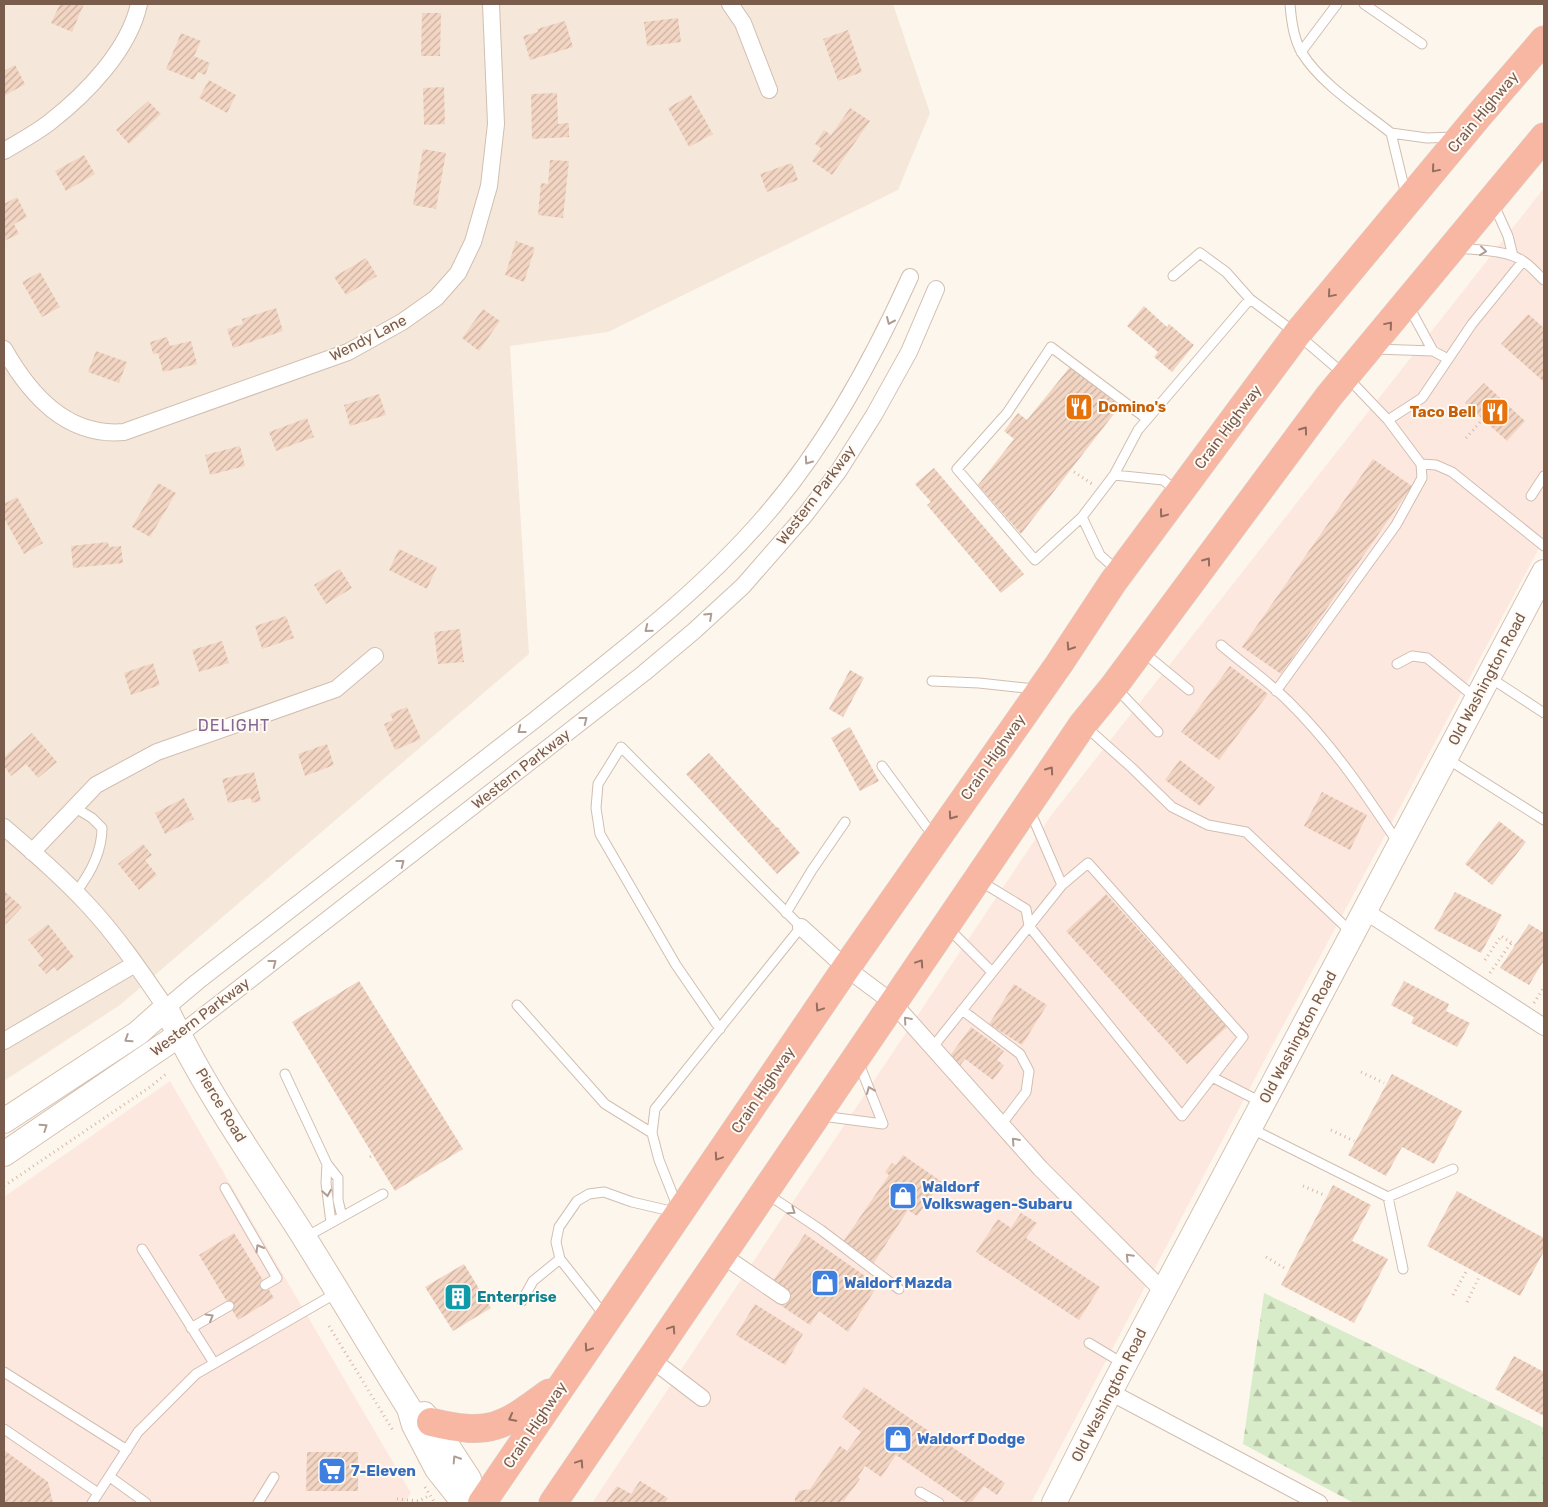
<svg xmlns="http://www.w3.org/2000/svg" width="1548" height="1507" font-family="Rubik,sans-serif">
	<style>
		.residential { fill: #f5e8da }
		.commercial { fill: #fde8e0 }
		.forest { fill: url(#forest-firs) }
		.building { fill: url(#building-hatch) }
		.lines { fill: none; stroke-linecap: round; stroke-linejoin: round }
		.lane-casing { stroke: #d1beb0; stroke-width: 11 }
		.street-casing { stroke: #d1beb0; stroke-width: 18 }
		.secondary-casing { stroke: #d6c0b0; stroke-width: 26 }
		.highway-casing { stroke: #dad1cd; stroke-width: 29 }
		.path { stroke: #d9b8a5; stroke-width: 3; stroke-dasharray: 1 4; stroke-linecap: butt }
		.lane { stroke: #fff; stroke-width: 9 }
		.street { stroke: #fff; stroke-width: 16 }
		.secondary { stroke: #fff; stroke-width: 24 }
		.highway { stroke: #f7b7a3; stroke-width: 28 }
		.oneway { stroke: #936e5e }
		.oneway2 { stroke: #af9d94 }
		.labels { text-anchor: middle; dominant-baseline: central; stroke-width: 4; stroke-linejoin: round; paint-order: stroke }
		.street-label { font-size: 15px; fill: #7a5c4d; stroke: #fffaf3 }
		.food-label { font-size: 15px; font-weight: bold; fill: #c56008; stroke: #fffaf3; text-anchor: start }
		.shop-label { font-size: 15px; font-weight: bold; fill: #366cbe; stroke: #fffaf3; text-anchor: start }
		.culture-label { font-size: 15px; font-weight: bold; fill: #0d838f; stroke: #fffaf3; text-anchor: start }
		.neighbourhood-label { font-size: 16px; letter-spacing: 1px; fill: #846695; stroke: #fffaf3 }
	</style>
	<defs>
		<pattern id="forest-firs" width="22" height="20" patternUnits="userSpaceOnUse" patternTransform="scale(1.25)"><rect width="22" height="20" fill="#d8ecc9"/><path d="M5 1l3.5 6h-7zM16 11l3.5 6h-7z" fill="#b4c2a5"/></pattern>
		<pattern id="building-hatch" width="6" height="6" patternUnits="userSpaceOnUse" patternTransform="scale(1.25)"><rect width="6" height="6" fill="#f3d5c3"/><path d="M-1 1l2-2M0 6l6-6M5 7l2-2" fill="none" stroke="#cab0a1"/></pattern>
	</defs>
	<rect width="100%" height="100%" fill="#fdf6ec"/>
	<!-- residential -->
	<path class="residential" d="M4,4H893L930,113L898,190L608,332L510,346L529,654L120,1005L4,1081Z"/>
	<!-- commercial -->
	<path class="commercial" d="M1544,188V539L1270,1050L1031,1503H592L1050,817Z
		M170,1081L411,1493L404,1503H4V1197Z"/>
	<!-- forest -->
	<path class="forest" d="M1264,1293L1544,1428V1503H1354L1243,1444Z"/>
	<!-- building -->
	<path class="building" d="M60,4H84L72,32L51,23Z
		M422,13H441L440,56H421Z
		M678,18L681,42L647,46L644,22Z
		M565,21L573,47L530,60L523,36L538,32L537,29Z
		M848,30L862,72L838,81L823,39Z
		M181,33L201,41L194,56L210,63L205,75L198,72L194,80L166,69Z
		M15,65L25,84L4,96V71Z
		M209,80L236,95L227,113L199,98Z
		M444,87L445,124L424,125L423,88Z
		M557,93L558,124L569,123V137L532,139L531,94Z
		M691,95L713,134L689,147L668,108Z
		M148,101L161,114L129,144L116,130Z
		M850,108L870,121L832,175L812,161L821,148L815,144L824,130L831,135Z
		M423,149L446,153L436,209L413,205Z
		M84,155L95,174L66,191L55,171Z
		M550,160L569,161L563,218L538,215L541,183L548,184Z
		M792,163L798,180L767,192L760,174Z
		M17,197L27,217L14,224L19,234L4,241V204Z
		M516,241L535,248L524,282L505,275Z
		M366,258L377,276L346,295L334,277Z
		M40,272L60,307L42,317L22,282Z
		M1144,306L1167,327L1169,324L1194,345L1172,372L1154,357L1158,352L1127,326Z
		M276,308L283,331L233,348L227,329L243,324L242,319Z
		M483,309L500,321L479,351L462,338Z
		M1528,314L1544,328V382L1501,344Z
		M167,337L170,346L191,341L197,364L163,372L158,353L153,354L150,342Z
		M96,351L127,362L119,383L88,372Z
		M1070,367L1120,406L1021,534L978,485L1014,439L1004,431L1018,413L1027,420Z
		M1484,383L1525,421L1507,441L1465,403Z
		M379,394L386,415L350,426L344,405Z
		M307,418L314,437L276,451L269,432Z
		M240,446L245,466L210,475L205,455Z
		M1373,459L1412,486L1281,674L1242,647Z
		M934,468L1024,574L1001,593L927,505L931,502L915,484Z
		M158,483L176,493L150,537L132,527Z
		M17,497L43,543L24,554L4,518V504Z
		M108,542L109,547L121,546L123,563L73,568L71,546Z
		M399,549L437,567L427,589L389,570Z
		M340,569L352,588L326,604L314,585Z
		M286,616L294,638L262,649L255,626Z
		M460,629L464,662L438,664L434,632Z
		M222,641L229,663L199,672L192,650Z
		M153,663L160,685L131,695L124,673Z
		M1230,666L1268,694L1219,760L1181,732Z
		M850,670L864,678L843,717L829,709Z
		M407,707L421,739L395,750L384,724L393,720L390,714Z
		M850,727L879,781L860,791L831,738Z
		M32,733L57,762L38,778L26,764L11,776L4,766V757Z
		M327,744L334,765L305,776L298,754Z
		M709,753L800,853L777,874L686,774Z
		M1180,760L1215,787L1200,806L1165,780Z
		M254,772L261,801L252,803L251,798L228,803L222,779Z
		M1322,792L1367,815L1350,850L1304,826Z
		M184,798L194,819L165,834L155,813Z
		M1499,821L1526,842L1492,885L1465,864Z
		M143,844L152,855L145,860L157,875L139,890L118,864Z
		M4,891L22,907L6,924L4,922Z
		M1455,892L1502,915L1481,953L1434,929Z
		M1106,894L1227,1027L1187,1064L1066,931Z
		M48,924L74,957L57,971L54,967L46,974L38,965L44,960L28,940Z
		M1529,924L1544,933V960L1529,985L1500,968Z
		M359,981L463,1149L395,1191L292,1022Z
		M1404,981L1449,1004L1446,1011L1470,1023L1457,1047L1411,1023L1414,1017L1391,1005Z
		M1014,984L1047,1005L1022,1045L989,1024Z
		M971,1027L1004,1051L997,1060L1004,1065L993,1080L965,1059L958,1068L947,1060Z
		M1392,1074L1462,1111L1434,1164L1402,1147L1386,1176L1348,1155Z
		M903,1155L942,1182L917,1216L908,1210L873,1264L843,1242L889,1175L885,1172L892,1163L896,1165Z
		M1333,1185L1371,1205L1352,1241L1388,1259L1354,1323L1281,1285Z
		M1457,1191L1544,1238V1251L1520,1296L1427,1246Z
		M1021,1213L1037,1223L1026,1238L1100,1287L1079,1320L976,1252L998,1219L1011,1228Z
		M234,1233L274,1298L238,1320L199,1255Z
		M805,1234L878,1285L848,1332L819,1311L810,1325L780,1305L790,1293L773,1281Z
		M464,1264L491,1308L453,1331L425,1287Z
		M755,1304L803,1334L785,1365L736,1335Z
		M1514,1356L1544,1372V1416L1495,1389Z
		M864,1387L1005,1483L997,1495L984,1486L971,1503H966L896,1455L881,1477L865,1466L858,1477L860,1479L843,1502L842,1500L840,1503H795V1498L799,1491L810,1489L840,1446L847,1451L861,1432L842,1417Z
		M4,1450L48,1482L53,1503H4Z
		M307,1452H358V1491H306Z
		M640,1481L668,1498L664,1503H605L617,1486L631,1494Z"/>
	<g class="lines">
		<defs>
			<path id="lane" d="M1290,4C1291,18 1294,40 1302,53C1321,84 1362,110 1391,133
				M1364,4L1422,44
				M1301,52L1337,4
				M1406,195L1391,133L1427,138L1454,137
				M1494,205L1508,236L1513,256
				M1457,248C1477,250 1507,250 1523,261C1531,266 1537,274 1544,280
				M1173,276L1200,253L1226,272L1250,299L1297,334L1346,376L1388,420L1421,464L1422,478L1396,525L1276,691
				M1409,307L1433,351
				M1375,349L1433,351L1448,359
				M1388,420L1422,398L1472,324L1523,261
				M1421,464L1436,465L1452,472L1544,546
				M1114,475L1163,480L1177,491
				M1531,496L1544,476
				M1082,517L1035,560L957,469L1007,413L1051,347L1147,419
				M1118,571L1100,555L1082,517L1114,475L1138,430L1250,299
				M1221,645C1243,664 1268,681 1288,701C1331,743 1365,793 1398,843
				M1143,652L1189,690
				M1397,664L1412,656L1427,658L1477,699
				M1489,677L1544,713
				M932,681L979,683L1035,689
				M1116,688L1158,732
				M1085,726L1132,768L1172,807L1208,825L1246,832L1352,933
				M1446,758L1544,820
				M882,766L934,837
				M74,807L92,818L102,828C102,852 90,874 76,892
				M1030,811L1062,885
				M786,913L812,870L845,822
				M947,927L992,972
				M517,1005L605,1104L652,1133
				M962,1010L1020,1054L1029,1071L1026,1092L1001,1125
				M932,1048L1062,885L1088,863L1243,1037L1182,1116L1029,926L1026,909L980,881
				M285,1074L327,1164L338,1178V1200L342,1217
				M1212,1077L1263,1103
				M822,1116L883,1124L858,1061
				M1250,1128L1388,1197L1453,1169
				M327,1164L326,1183L331,1223
				M225,1188L277,1278L265,1285
				M767,1194L821,1230L899,1289
				M1388,1197L1403,1269
				M678,1208L659,1160L652,1133L655,1109L801,927L621,747L598,784L596,808L600,834L676,965L720,1029
				M304,1238L383,1194
				M142,1249L214,1363
				M522,1301L533,1281L560,1259
				M605,1316L560,1259L556,1242L559,1227L577,1201L589,1194L604,1192L632,1202L675,1212
				M191,1328L229,1306
				M1089,1343L1124,1364
				M4,1372L127,1450
				M4,1429L98,1493
				M110,1477L146,1503
				M920,1492L939,1503
				M92,1503L138,1432L196,1374L338,1292
				M258,1503L274,1477"/>
			<path id="street" d="M730,4L743,23L769,90
				M4,151C19,142 36,133 50,122C86,94 129,50 139,4
				M4,349C30,395 67,437 124,432L348,352L402,322L436,298L458,273L473,242L489,186L496,124L491,4
				M4,827C33,852 62,877 88,905C117,936 142,973 166,1008L197,982C310,894 423,807 536,719C616,655 698,594 765,516C826,446 872,361 910,277
				M32,852L96,785L157,752L336,689L375,656
				M1365,911L1544,1027
				M801,927L846,968L893,1003L1040,1168L1163,1291
				M179,1035L644,673L694,631L743,586L805,515L838,472L874,415L909,352L936,289
				M4,1041L135,964
				M722,1255L782,1296
				M651,1359L702,1398
				M1110,1392L1319,1503"/>
			<path id="secondary" d="M4,1121L138,1033L166,1008C202,1085 251,1155 297,1226C335,1286 371,1348 409,1408L414,1425L437,1469L464,1503
				M4,1154L179,1035
				M424,1414L435,1427L469,1479L472,1503
				M1054,1503L1110,1392L1544,572"/>
			<path id="highway" d="M431,1422C489,1436 502,1428 549,1393
				M482,1503L846,968L1059,664L1113,582L1297,334L1480,114L1544,40
				M553,1503L1083,724L1114,686L1329,396L1544,137"/>
		</defs>
		<!-- lane casing -->
		<use href="#lane" class="lane-casing"/>
		<!-- street casing -->
		<use href="#street" class="street-casing"/>
		<!-- secondary casing -->
		<use href="#secondary" class="secondary-casing"/>
		<!-- highway casing -->
		<use href="#highway" class="highway-casing"/>
		<!-- path -->
		<path class="path" d="M1466,438L1482,420
			M1074,472L1092,484
			M778,829L781,826
			M1485,960L1501,936L1515,945
			M1543,961L1544,962
			M1490,973L1511,943
			M1534,1003L1544,987
			M1361,1072L1384,1083
			M1331,1130L1354,1141
			M370,1157L373,1155
			M4,1186L150,1087L166,1074
			M1303,1186L1326,1196
			M1266,1257L1286,1269
			M1453,1295L1467,1270
			M1467,1302L1479,1277
			M329,1326L394,1432
			M425,1487L435,1503
			M397,1499L419,1501L430,1495"/>
		<!-- lane -->
		<use href="#lane" class="lane"/>
		<!-- street -->
		<use href="#street" class="street"/>
		<!-- secondary -->
		<use href="#secondary" class="secondary"/>
		<!-- highway -->
		<use href="#highway" class="highway"/>
	</g>
	<!-- one-way arrows -->
	<defs><path id="oneway-chevron" d="M-2-3.5L2.5 0L-2 3.5" fill="none" stroke-width="1.6" stroke-linecap="round" stroke-linejoin="round" transform="scale(1.25)"/></defs>
	<g class="oneway">
		<use href="#oneway-chevron" transform="translate(1435 169) rotate(130)"/>
		<use href="#oneway-chevron" transform="translate(1331 294) rotate(130)"/>
		<use href="#oneway-chevron" transform="translate(1389 325) rotate(-50)"/>
		<use href="#oneway-chevron" transform="translate(1304 430) rotate(-54)"/>
		<use href="#oneway-chevron" transform="translate(1163 514) rotate(127)"/>
		<use href="#oneway-chevron" transform="translate(1207 561) rotate(-54)"/>
		<use href="#oneway-chevron" transform="translate(1070 647) rotate(123)"/>
		<use href="#oneway-chevron" transform="translate(1050 770) rotate(-55)"/>
		<use href="#oneway-chevron" transform="translate(952 816) rotate(125)"/>
		<use href="#oneway-chevron" transform="translate(920 963) rotate(-56)"/>
		<use href="#oneway-chevron" transform="translate(819 1008) rotate(124)"/>
		<use href="#oneway-chevron" transform="translate(718 1157) rotate(124)"/>
		<use href="#oneway-chevron" transform="translate(672 1329) rotate(-56)"/>
		<use href="#oneway-chevron" transform="translate(588 1348) rotate(124)"/>
		<use href="#oneway-chevron" transform="translate(512 1418) rotate(152)"/>
		<use href="#oneway-chevron" transform="translate(580 1463) rotate(-56)"/>
	</g>
	<g class="oneway2">
		<use href="#oneway-chevron" transform="translate(1483 251) rotate(7)"/>
		<use href="#oneway-chevron" transform="translate(890 321) rotate(114)"/>
		<use href="#oneway-chevron" transform="translate(808 461) rotate(125)"/>
		<use href="#oneway-chevron" transform="translate(709 616) rotate(-43)"/>
		<use href="#oneway-chevron" transform="translate(648 629) rotate(141)"/>
		<use href="#oneway-chevron" transform="translate(584 720) rotate(-38)"/>
		<use href="#oneway-chevron" transform="translate(521 730) rotate(142)"/>
		<use href="#oneway-chevron" transform="translate(401 863) rotate(-38)"/>
		<use href="#oneway-chevron" transform="translate(273 963) rotate(-38)"/>
		<use href="#oneway-chevron" transform="translate(907 1020) rotate(-131)"/>
		<use href="#oneway-chevron" transform="translate(128 1039) rotate(147)"/>
		<use href="#oneway-chevron" transform="translate(870 1090) rotate(-112)"/>
		<use href="#oneway-chevron" transform="translate(44 1127) rotate(-34)"/>
		<use href="#oneway-chevron" transform="translate(1015 1141) rotate(-132)"/>
		<use href="#oneway-chevron" transform="translate(327 1193) rotate(81)"/>
		<use href="#oneway-chevron" transform="translate(792 1211) rotate(34)"/>
		<use href="#oneway-chevron" transform="translate(259 1248) rotate(-120)"/>
		<use href="#oneway-chevron" transform="translate(1129 1257) rotate(-135)"/>
		<use href="#oneway-chevron" transform="translate(210 1317) rotate(-30)"/>
		<use href="#oneway-chevron" transform="translate(456 1459) rotate(-123)"/>
	</g>
	<!-- icons -->
	<defs>
		<symbol id="restaurant-square" viewBox="-11 -11 22 22"><rect x="-9" y="-9" width="18" height="18" rx="4" fill="#e8710a" stroke="#fffaf3"/><path d="M-5-6h1v4h1v-4h1v4h1v-4h1v5L-1.5 .5V6h-2V.5L-5-1ZM5-6V6H3V1.5H1.5Q1.5-4 5-6Z" fill="#fff"/></symbol>
		<symbol id="shop-square" viewBox="-11 -11 22 22"><rect x="-9" y="-9" width="18" height="18" rx="4" fill="#3f7fe0" stroke="#fffaf3"/><path d="M-5-2.5h2.3a2.7 3.5 0 0 1 5.4 0H5L5.5 6h-11ZM-1.5-2.5h3a1.5 2.3 0 0 0-3 0Z" fill="#fff"/></symbol>
		<symbol id="building-square" viewBox="-11 -11 22 22"><rect x="-9" y="-9" width="18" height="18" rx="4" fill="#0f9aa8" stroke="#fffaf3"/><path d="M-4-6H4V6H1V3H-1V6H-4ZM-2.5-4.3h1.7v1.8h-1.7ZM.8-4.3h1.7v1.8H.8ZM-2.5-1h1.7V.8h-1.7ZM.8-1h1.7V.8H.8Z" fill="#fff"/></symbol>
		<symbol id="supermarket-square" viewBox="-11 -11 22 22"><rect x="-9" y="-9" width="18" height="18" rx="4" fill="#3f7fe0" stroke="#fffaf3"/><path d="M-6-5.5h2.5l.6 2H6L4.5 2H-2.5L-4.4-4H-6ZM-1.5 3.2a1.3 1.3 0 1 0 .1 0ZM3 3.2a1.3 1.3 0 1 0 .1 0Z" fill="#fff"/></symbol>
	</defs>
	<g fill-rule="evenodd">
		<use href="#restaurant-square" x="1063" y="391" width="32" height="32"/>
		<use href="#restaurant-square" x="1479" y="396" width="32" height="32"/>
		<use href="#shop-square" x="887" y="1180" width="32" height="32"/>
		<use href="#shop-square" x="809" y="1267" width="32" height="32"/>
		<use href="#building-square" x="442" y="1281" width="32" height="32"/>
		<use href="#shop-square" x="882" y="1423" width="32" height="32"/>
		<use href="#supermarket-square" x="316" y="1455" width="32" height="32"/>
	</g>
	<g class="labels">
		<!-- street labels -->
		<g class="street-label">
			<text transform="translate(1483 112) rotate(-50)">Crain Highway</text>
			<text transform="translate(368 338) rotate(-27)">Wendy Lane</text>
			<text transform="translate(1228 427) rotate(-53)">Crain Highway</text>
			<text transform="translate(816 495) rotate(-53)">Western Parkway</text>
			<text transform="translate(1487 679) rotate(-62)">Old Washington Road</text>
			<text transform="translate(993 757) rotate(-55)">Crain Highway</text>
			<text transform="translate(521 769) rotate(-38)">Western Parkway</text>
			<text transform="translate(200 1017) rotate(-37)">Western Parkway</text>
			<text transform="translate(1298 1037) rotate(-62)">Old Washington Road</text>
			<text transform="translate(763 1090) rotate(-56)">Crain Highway</text>
			<text transform="translate(221 1105) rotate(59)">Pierce Road</text>
			<text transform="translate(1109 1395) rotate(-63)">Old Washington Road</text>
			<text transform="translate(535 1425) rotate(-56)">Crain Highway</text>
		</g>
		<!-- food labels -->
		<g class="food-label">
			<text x="1098" y="407">Domino's</text>
			<text x="1476" y="412" text-anchor="end">Taco Bell</text>
		</g>
		<!-- shop labels -->
		<g class="shop-label">
			<text x="922" y="1187">Waldorf<tspan x="922" dy="17">Volkswagen-Subaru</tspan></text>
			<text x="844" y="1283">Waldorf Mazda</text>
			<text x="917" y="1439">Waldorf Dodge</text>
			<text x="351" y="1471">7-Eleven</text>
		</g>
		<!-- culture labels -->
		<g class="culture-label">
			<text x="477" y="1297">Enterprise</text>
		</g>
		<!-- neighbourhood labels -->
		<g class="neighbourhood-label">
			<text x="234" y="725">DELIGHT</text>
		</g>
	</g>
	<!-- border -->
	<rect width="1548" height="1507" fill="none" stroke="#7a5c4d" stroke-width="10"/>
</svg>
